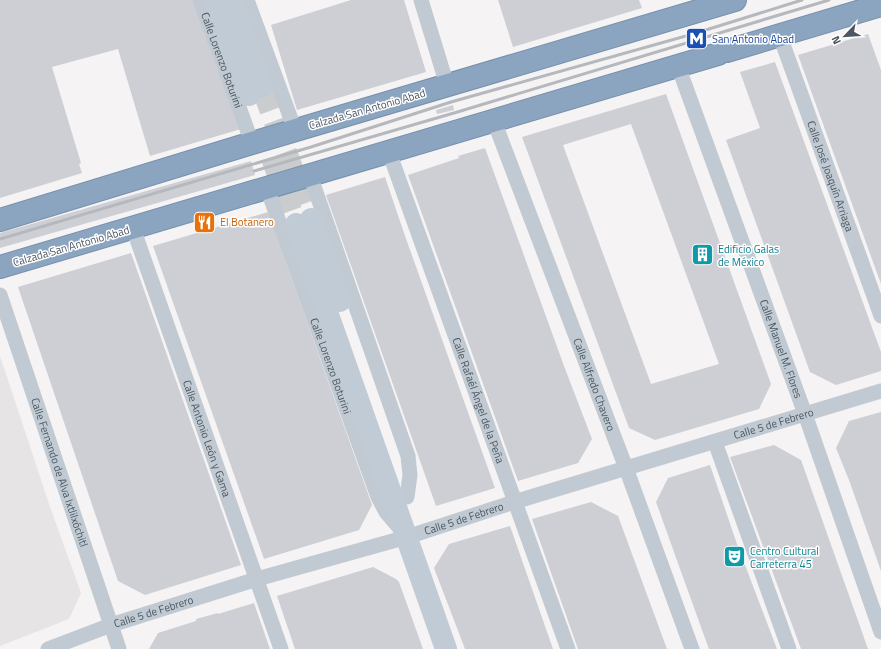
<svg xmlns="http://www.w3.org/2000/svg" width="881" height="649" font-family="'Titillium Web',sans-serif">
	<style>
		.education { fill: #e6e4e5 }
		.building { fill: #cdcfd5; fill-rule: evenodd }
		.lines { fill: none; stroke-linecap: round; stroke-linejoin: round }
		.secondary-tunnel { stroke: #caccce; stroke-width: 22; stroke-dasharray: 22 11; stroke-linecap: butt }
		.highway-casing { stroke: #7690ad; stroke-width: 24 }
		.street { stroke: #c1cad2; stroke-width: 15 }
		.secondary { stroke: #c1cbd6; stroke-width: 22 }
		.highway { stroke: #8ba5c1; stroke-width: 22 }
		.rail { stroke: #b5b8bd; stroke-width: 3 }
		.labels { text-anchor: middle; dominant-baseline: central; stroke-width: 3; stroke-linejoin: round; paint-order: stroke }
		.transit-label { font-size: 11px; fill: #164399; stroke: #fff; text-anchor: start }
		.street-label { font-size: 11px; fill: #4a5661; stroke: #fff }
		.food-label { font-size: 11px; fill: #c56008; stroke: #fff; text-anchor: start }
		.culture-label { font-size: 11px; fill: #0d838f; stroke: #fff; text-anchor: start }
	</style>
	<rect width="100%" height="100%" fill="#f5f3f3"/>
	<!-- education -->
	<path class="education" d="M0,356L50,507L81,593L69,619L0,646Z"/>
	<!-- building -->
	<path class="building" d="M0,0H193L218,71L220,70L241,129L150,156L118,49L52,67L81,163L79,164L82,173L0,198Z
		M351,0H404L426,72L297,110L271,25Z
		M498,0H639L642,8L513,47Z
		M868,34L881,70V284L798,55Z
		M775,62L881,352V371L836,385L810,372L726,140L760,128L740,72Z
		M666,94L771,384L759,409L655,440L629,428L522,137ZM631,124L719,364L651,384L563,145Z
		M453,105L454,110L437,114L436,110Z
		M485,148L564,366L592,439L578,463L518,481L408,175L459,158L458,156Z
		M251,161L255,175L0,248V233Z
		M385,177L404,233L495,488L436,506L326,195Z
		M268,212L372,505L359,530L264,559L153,246Z
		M131,253L241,565L145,595L118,581L18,287Z
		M881,412V571L849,480L836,448L849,421Z
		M774,445L801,460L868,649H801L730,457Z
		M710,465L737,544L777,649H709L706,641L656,502L668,478Z
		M591,502L618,516L667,649H578L532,519Z
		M510,526L553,649H465L434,568L449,544Z
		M373,567L396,579L399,582L423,649H295L277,596Z
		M254,603L270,649H149L158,633L196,621V619L218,613V614Z"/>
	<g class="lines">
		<!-- secondary-tunnel -->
		<path class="secondary-tunnel" d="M263,90L311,219
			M261,128L296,224"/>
		<defs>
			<path id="highway" d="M727,51L881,5
				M0,220L252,143L735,0
				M0,267L718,54"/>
		</defs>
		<!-- highway casing -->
		<use href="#highway" class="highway-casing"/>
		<!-- street -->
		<g class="street">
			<path id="s1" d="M200,0L252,143"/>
			<path d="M247,0L295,130"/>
			<path d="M421,0L447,85"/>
			<path id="s2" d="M780,36L881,316"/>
			<path id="s3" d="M678,66L805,414L881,632"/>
			<path id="s4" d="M494,121L626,468L692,649"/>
			<path id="s5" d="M389,152L568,649"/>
			<path d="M310,175L408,456L410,475L407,497"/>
			<path id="s6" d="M267,188L378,497L386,512L398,526"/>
			<path id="s7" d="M133,228L281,649"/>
			<path id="s8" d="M0,295L119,649"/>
			<path d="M715,442L789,649"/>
			<path id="s9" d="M48,649L111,625L257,579L407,537L514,502L881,391"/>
		</g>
		<!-- secondary -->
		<path class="secondary" d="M213,0L249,95
			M231,0L262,87
			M311,219L340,301
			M296,224L446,649"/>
		<!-- highway -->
		<use href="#highway" class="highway"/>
		<!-- rail -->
		<path class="rail" d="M254,171L454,113L829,0
			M0,239L311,147L451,102L693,34L802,0"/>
	</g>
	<!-- icons -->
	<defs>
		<symbol id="metro-square" viewBox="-11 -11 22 22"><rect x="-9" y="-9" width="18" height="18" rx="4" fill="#1a4fb4" stroke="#fff"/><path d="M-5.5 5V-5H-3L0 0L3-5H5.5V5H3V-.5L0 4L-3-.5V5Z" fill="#fff"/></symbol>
		<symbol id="restaurant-square" viewBox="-11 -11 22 22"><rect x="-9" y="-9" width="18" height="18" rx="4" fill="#e8710a" stroke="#fff"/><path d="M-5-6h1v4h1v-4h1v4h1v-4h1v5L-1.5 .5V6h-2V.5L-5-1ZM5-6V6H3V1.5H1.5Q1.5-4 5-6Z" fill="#fff"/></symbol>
		<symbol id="building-square" viewBox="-11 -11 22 22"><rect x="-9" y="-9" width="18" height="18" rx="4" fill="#0f9aa8" stroke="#fff"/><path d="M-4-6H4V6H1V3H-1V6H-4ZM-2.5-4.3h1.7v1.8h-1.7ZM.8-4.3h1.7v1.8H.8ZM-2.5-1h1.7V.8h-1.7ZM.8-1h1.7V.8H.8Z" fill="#fff"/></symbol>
		<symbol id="theatre-square" viewBox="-11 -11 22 22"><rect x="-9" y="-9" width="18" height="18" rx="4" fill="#0f9aa8" stroke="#fff"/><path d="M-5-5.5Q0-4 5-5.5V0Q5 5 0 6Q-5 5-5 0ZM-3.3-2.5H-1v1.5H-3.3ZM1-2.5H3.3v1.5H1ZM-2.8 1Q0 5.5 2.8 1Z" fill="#fff"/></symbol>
	</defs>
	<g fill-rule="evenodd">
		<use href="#metro-square" x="684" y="26" width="25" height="25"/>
		<use href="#restaurant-square" x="192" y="210" width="25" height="25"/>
		<use href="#building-square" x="690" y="242" width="25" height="25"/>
		<use href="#theatre-square" x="722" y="544" width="25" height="25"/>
	</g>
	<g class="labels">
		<!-- transit labels -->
		<g class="transit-label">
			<text x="712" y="39">San Antonio Abad</text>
		</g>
		<!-- street labels -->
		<g class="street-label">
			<text stroke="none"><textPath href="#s1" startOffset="64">Calle Lorenzo Boturini</textPath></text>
			<text transform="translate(367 109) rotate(-16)">Calzada San Antonio Abad</text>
			<text stroke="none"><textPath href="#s2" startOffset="149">Calle José Joaquín Arriaga</textPath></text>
			<text transform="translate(71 246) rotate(-16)">Calzada San Antonio Abad</text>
			<text stroke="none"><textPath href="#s3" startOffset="301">Calle Manuel M. Flores</textPath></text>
			<text stroke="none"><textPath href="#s6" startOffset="189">Calle Lorenzo Boturini</textPath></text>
			<text stroke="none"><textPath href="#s4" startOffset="282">Calle Alfredo Chavero</textPath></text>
			<text stroke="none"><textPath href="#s5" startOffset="264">Calle Rafaél Ángel de la Peña</textPath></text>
			<text stroke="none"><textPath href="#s9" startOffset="760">Calle 5 de Febrero</textPath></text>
			<text stroke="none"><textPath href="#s7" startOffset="223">Calle Antonio León y Gama</textPath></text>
			<text stroke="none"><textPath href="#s8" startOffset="187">Calle Fernando de Alva Ixtlilxóchitl</textPath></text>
			<text stroke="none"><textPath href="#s9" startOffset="436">Calle 5 de Febrero</textPath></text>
			<text stroke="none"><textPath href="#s9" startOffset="112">Calle 5 de Febrero</textPath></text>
		</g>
		<!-- food labels -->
		<g class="food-label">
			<text x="220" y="222">El Botanero</text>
		</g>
		<!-- culture labels -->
		<g class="culture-label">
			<text x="718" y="249">Edificio Galas<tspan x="718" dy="13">de México</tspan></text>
			<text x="750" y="551">Centro Cultural<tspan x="750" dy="13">Carreterra 45</tspan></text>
		</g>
	</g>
	<!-- north arrow -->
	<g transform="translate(845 36) rotate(245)" stroke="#ffffff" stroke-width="3" paint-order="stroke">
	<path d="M0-3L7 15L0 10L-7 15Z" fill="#4a5661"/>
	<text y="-6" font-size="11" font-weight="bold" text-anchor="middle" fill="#4a5661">N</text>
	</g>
</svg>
